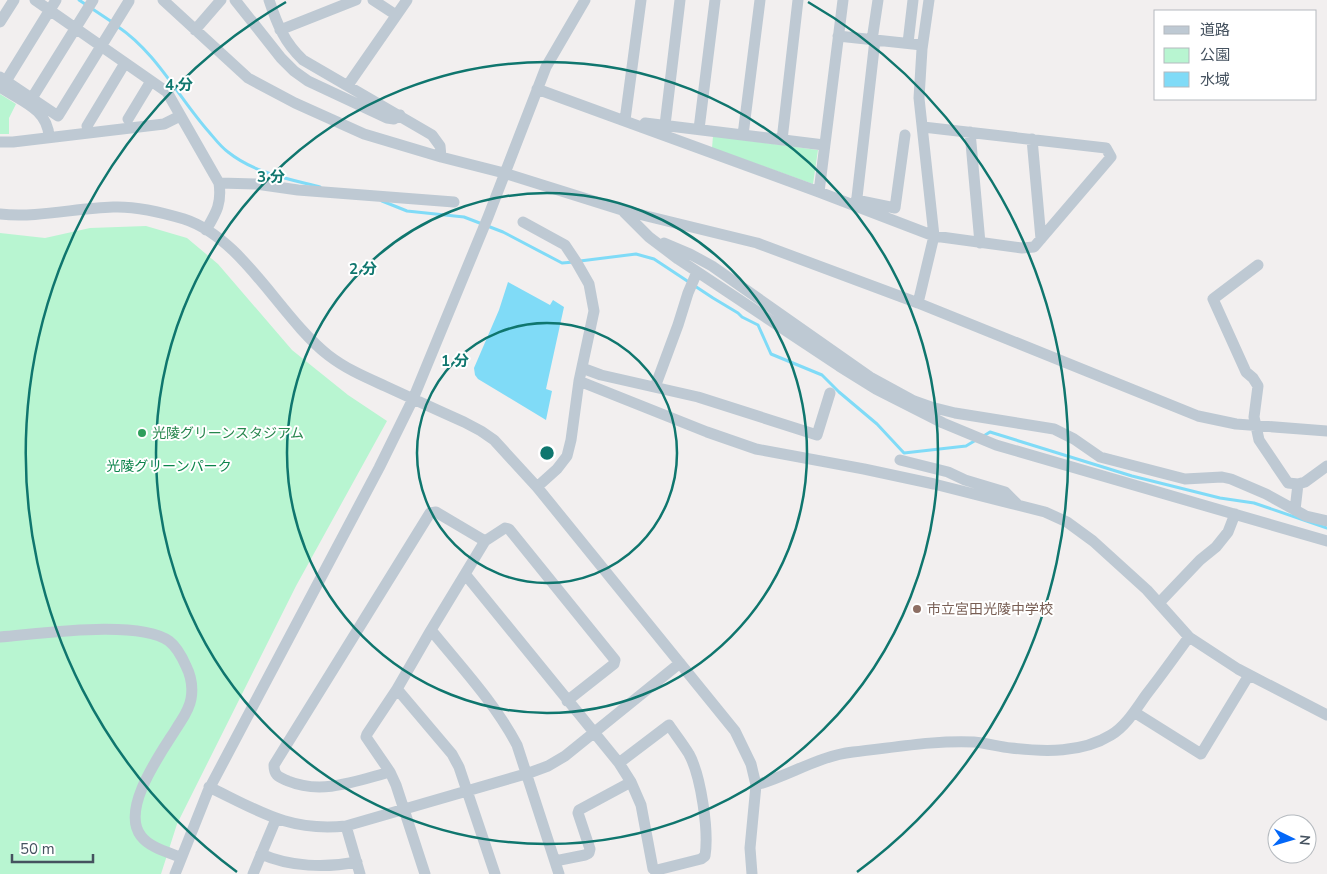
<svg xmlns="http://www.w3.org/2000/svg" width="1327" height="874" font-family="'Nunito Sans','Noto Sans JP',sans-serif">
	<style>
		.green { fill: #b8f5d1 }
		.water { fill: #80dbf7 }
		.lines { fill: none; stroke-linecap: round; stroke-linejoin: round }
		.stream { stroke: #80dbf7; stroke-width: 3 }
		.minor { stroke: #bec9d3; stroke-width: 11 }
		.ring { fill: none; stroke: #0f766e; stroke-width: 2.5 }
		.leisure-dot { fill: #2e9e5b; stroke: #fff; stroke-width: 2 }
		.education-dot { fill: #8d6e63; stroke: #fff; stroke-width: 2 }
		.labels { text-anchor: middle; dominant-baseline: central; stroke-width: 4; stroke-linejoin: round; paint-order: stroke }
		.leisure-label { font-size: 14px; fill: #27864d; stroke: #fff; text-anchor: start }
		.park-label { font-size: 14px; fill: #0c844b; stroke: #fff }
		.education-label { font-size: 14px; fill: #785e54; stroke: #fff; text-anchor: start }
		.centre { fill: #0f766e; stroke: #fff; stroke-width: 2.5 }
		.ring-label { font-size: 15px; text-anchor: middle; font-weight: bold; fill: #0f766e; stroke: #fff; stroke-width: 4; stroke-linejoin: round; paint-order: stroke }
	</style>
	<rect width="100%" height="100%" fill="#f2efef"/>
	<!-- green -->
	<path class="green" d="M0,94L16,104L9,118V134H0Z
		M713,136L818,150L813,184L712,148Z
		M146,226L187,238L218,264L292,350L348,395L387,421L296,586L177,824L161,874H0V233L45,238L90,228Z"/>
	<!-- water -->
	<path class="water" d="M508,282L550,305L553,300L564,307L546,389L552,391L546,420L478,379L475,375L474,368L499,310Z"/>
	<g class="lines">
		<!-- stream -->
		<path class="stream" d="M79,0L112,22
			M117,26C157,53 178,97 209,132C215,139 221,147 228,152C254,173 289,179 320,187
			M382,201L407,211L464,217L503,232L562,263L574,262
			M580,261L636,254L654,259L713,298L738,313L742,317L758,325L771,354L822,375L839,392L877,424L904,453L966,446L976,440
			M982,437L990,432L1132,476L1220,498L1254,503L1327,528"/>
		<!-- minor -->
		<path class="minor" d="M35,0L167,92L219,183C222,204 216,213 206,230
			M163,0L248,78L295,103L364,134L441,157L504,173L622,210L757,243L918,303L1198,416L1236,424L1327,431
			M235,0L281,58L294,71L308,81L387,118L394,119L400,115
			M269,0C277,24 284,42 303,60L432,135L440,146L441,157
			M373,0L396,15
			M0,22L14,0
			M195,30L221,0
			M280,30L356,0
			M838,36L922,45
			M872,40L878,0
			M908,43L913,0
			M0,77L58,116L129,1
			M6,81L56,0
			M348,85L407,0
			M0,87C21,101 48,109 49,137
			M537,89L819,192L934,236L1022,248L1034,247L1111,157L1106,148L923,127
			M32,98L93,0
			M128,119L151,81
			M625,120L641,0
			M645,123L824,145
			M665,125L680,0
			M87,126L125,63
			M699,129L715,0
			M970,132L980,243
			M743,135L760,0
			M1032,139L1041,239
			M782,140L798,0
			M0,142H13L164,124L180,116
			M219,183L256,184L298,190L454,202
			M819,192L843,0
			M856,200L895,208L905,135
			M856,206L875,40
			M624,212L649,237L678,259L839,366L876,389L943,423L996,445L1327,541
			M0,214C38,218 76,208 113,207C137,206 161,212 184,219C243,238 280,317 328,355C346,369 365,377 385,386C411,398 437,410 464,422L481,431L494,440L537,487L735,731L751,764L756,785L750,848L752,874
			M523,222L565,245L577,263L589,284L594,311L579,381L571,440L567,456L557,469L537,487
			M664,243L690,254L712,266L870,377L914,401L931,407L955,413L1054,429L1074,439L1100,457L1185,479L1222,477L1231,479L1266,494L1306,516L1327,521
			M1258,265L1213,299L1246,372L1253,378L1258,386L1254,417L1259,440L1288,483L1298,484L1295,510
			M918,303L934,236L919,98L922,49L929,0
			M582,368L601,375L698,397L817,435L830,393
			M579,381L707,432L756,449L864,469L934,484L1045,512L1067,522L1093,541L1147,590L1189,637L1238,669L1327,715
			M655,387L678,325L688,293L697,272
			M900,460L948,472L965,480L1005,492L1017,504
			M1298,484L1305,482L1327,466
			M465,574L431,630C461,667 495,703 517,745L559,874
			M1159,603L1200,560L1216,547L1228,532L1235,514
			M431,630L397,689L452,754L459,767L495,874
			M0,637C39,634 138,619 169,641C177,647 182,657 186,666C191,676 193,688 191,699C189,711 182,719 176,729C161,753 120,809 141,836C149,847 167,852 180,857
			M397,689L367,734L366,737L390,772L396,785L425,874
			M567,701L614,664L615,660L509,529L505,528L485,541L465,574L619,763L631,782L641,805L653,869L657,870L701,859L705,856C709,831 701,776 689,754C683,744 675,734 669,725L619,763
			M1134,712L1201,754L1249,675
			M390,772C356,781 322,795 288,781C279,777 274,776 274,765L430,513L436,512L441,515L485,541
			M756,785C789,776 818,756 853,752C892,748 934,740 974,742C987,743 999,747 1011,748C1045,752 1082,753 1111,735C1126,726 1136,709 1146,695C1161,676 1175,656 1189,637
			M209,787C259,811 289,832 346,826L529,773L548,766L565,756L680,663
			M346,826L360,874
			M261,854C290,867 326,868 357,862
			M555,861L585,855L589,853L590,849L578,813L579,810L631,782
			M175,874L208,791L379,468L413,399L488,217L546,67L585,0
			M253,874L276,819"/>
	</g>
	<!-- distance rings -->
	<g class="ring">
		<circle cx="547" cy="453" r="130"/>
		<circle cx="547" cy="453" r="260"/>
		<circle cx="547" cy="453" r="391"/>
		<path d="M237 872A521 521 0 0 1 286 2M808 2A521 521 0 0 1 857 872"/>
	</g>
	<!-- markers -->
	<circle class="leisure-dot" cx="142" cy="433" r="5"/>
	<circle class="education-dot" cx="917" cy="609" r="5"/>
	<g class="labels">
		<!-- leisure labels -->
		<g class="leisure-label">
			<text x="152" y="433">光陵グリーンスタジアム</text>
		</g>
		<!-- park labels -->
		<g class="park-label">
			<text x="169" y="466">光陵グリーンパーク</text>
		</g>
		<!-- education labels -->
		<g class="education-label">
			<text x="927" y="609">市立宮田光陵中学校</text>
		</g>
	</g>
	<circle cx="547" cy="453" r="8" class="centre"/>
	<g class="ring-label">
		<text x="179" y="90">4 分</text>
		<text x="271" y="182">3 分</text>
		<text x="363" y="274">2 分</text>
		<text x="455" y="366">1 分</text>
	</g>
	<!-- legend -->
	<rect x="1154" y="10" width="162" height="90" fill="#ffffff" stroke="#b5babf"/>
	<rect x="1164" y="26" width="25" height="8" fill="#bec9d3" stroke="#b5babf"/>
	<text x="1200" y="35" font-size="15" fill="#45525f">道路</text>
	<rect x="1164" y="48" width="25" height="15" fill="#b8f5d1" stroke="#b5babf"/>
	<text x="1200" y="60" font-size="15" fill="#45525f">公園</text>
	<rect x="1164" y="72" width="25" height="15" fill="#80dbf7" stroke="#b5babf"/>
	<text x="1200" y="85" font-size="15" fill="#45525f">水域</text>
	<!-- north arrow -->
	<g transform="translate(1292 839) rotate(95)"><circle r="24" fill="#ffffff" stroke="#b5babf"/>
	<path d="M0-4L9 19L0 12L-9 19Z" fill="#0367f8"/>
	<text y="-8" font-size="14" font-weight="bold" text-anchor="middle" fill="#45525f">N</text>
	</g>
	<!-- scale -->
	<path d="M12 854v8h81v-8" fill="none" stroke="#45525f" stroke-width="2.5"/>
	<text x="20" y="854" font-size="15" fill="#45525f" stroke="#ffffff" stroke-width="4" paint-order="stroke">50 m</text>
</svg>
